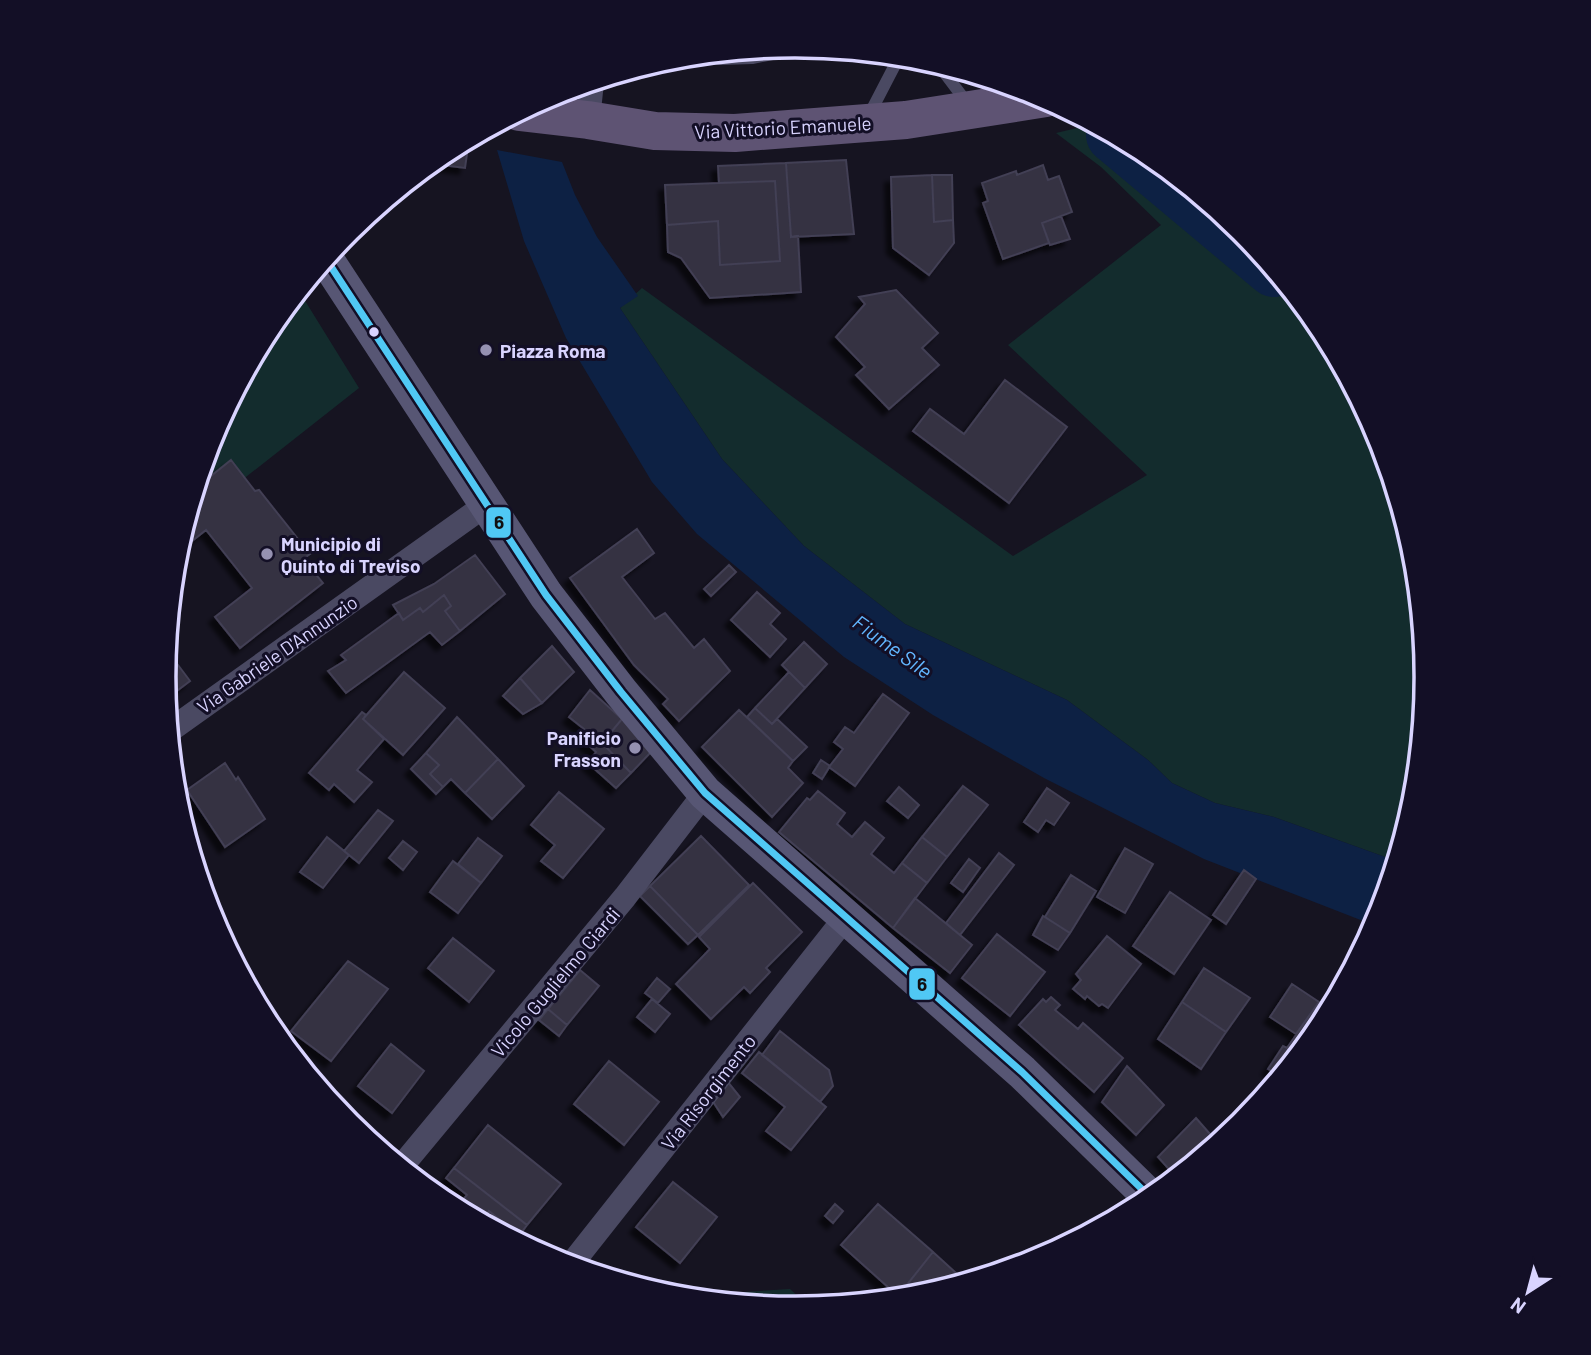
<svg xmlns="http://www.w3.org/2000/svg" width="1591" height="1355" font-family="Barlow,sans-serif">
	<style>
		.green { fill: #132c2d }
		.water { fill: #0d2144 }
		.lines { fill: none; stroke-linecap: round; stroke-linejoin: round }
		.river { stroke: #0d2144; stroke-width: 56 }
		.building { fill: #343243; stroke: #433f54; stroke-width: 2; filter: url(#shadow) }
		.lane { stroke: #4a4962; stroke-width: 12 }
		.street { stroke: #4a4962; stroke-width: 24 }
		.secondary { stroke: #575674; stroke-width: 35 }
		.primary { stroke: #5e5373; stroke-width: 38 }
		.bus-1-casing { stroke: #130f26; stroke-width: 12 }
		.bus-1 { stroke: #50c8f4; stroke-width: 7 }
		.bus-dot { fill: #d9d4ff; stroke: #130f26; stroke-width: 2.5 }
		.poi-dot { fill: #9591b1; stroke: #130f26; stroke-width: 2.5 }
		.labels { text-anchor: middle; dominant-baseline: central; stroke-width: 6; stroke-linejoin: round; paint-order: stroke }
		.street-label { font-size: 19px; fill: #d9d4ff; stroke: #130f26 }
		.poi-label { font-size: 19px; font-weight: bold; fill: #d9d4ff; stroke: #130f26; text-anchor: start }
		.water-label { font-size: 21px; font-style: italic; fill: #62b6ff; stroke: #130f26 }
		.rim { fill: none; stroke: #d9d4ff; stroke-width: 3.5 }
		.line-badge { stroke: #130f26; stroke-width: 2.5 }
		.pale-badge-label { font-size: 19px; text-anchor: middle; font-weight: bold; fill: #111 }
	</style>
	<defs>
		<filter id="shadow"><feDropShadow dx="-6" dy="6" stdDeviation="2" flood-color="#0009"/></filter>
	</defs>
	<rect width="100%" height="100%" fill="#161421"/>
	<!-- green -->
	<path class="green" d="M1094,124L1147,152L1243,231L1321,327L1380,436L1415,555L1427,678L1415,801L1398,858H1388L1274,817L1215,803L1172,783L1148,760L1067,700L905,624L804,546L722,459L620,308L642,288L1013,556L1147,475L1008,345L1161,225L1101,167L1056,133Z
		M299,291L359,388L185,525L212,435L270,326Z
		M790,1289L811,1308L795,1309L722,1302L729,1293Z"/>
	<!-- water -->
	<path class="water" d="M497,150L562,162L575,195L597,237L638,296L620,308L722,459L804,546L905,624L1067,700L1148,760L1172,783L1215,803L1274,817L1388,858H1398L1376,926L1204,859L1044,778L933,715L844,657L697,534L652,482L566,338L524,241Z"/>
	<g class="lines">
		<!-- river -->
		<path class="river" d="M1114,135L1274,269"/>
	</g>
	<!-- building -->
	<path class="building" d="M469,140L465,168L435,164V159L445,152Z
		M846,160L854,234L791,237L786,163Z
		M786,163L791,237L798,236L801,292L710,298L681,258L668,252L667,225L718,221L720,265L780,261L775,181L719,183L718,166Z
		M1043,165L1048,180L1059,176L1072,212L1042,223L1049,243L1003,259L983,203L988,201L982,183L1016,171L1017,175Z
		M932,175L934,222L953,220L954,243L929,275L893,248L891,177Z
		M932,175H952L953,220L934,222Z
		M775,181L780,261L720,265L718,221L667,225L665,185Z
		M1061,216L1070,239L1050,245L1042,223Z
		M896,290L938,333L922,348L939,365L889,409L856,375L865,367L836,337L865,304L859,297Z
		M1005,380L1067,427L1009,503L913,431L930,409L964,434Z
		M231,460L255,491L259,490L310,554L303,559L323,583L240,648L215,617L252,588L206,530L176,554L196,488Z
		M637,529L654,553L622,577L655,619L665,613L694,648L704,639L730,671L679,721L663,704L668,699L634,665L570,578Z
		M475,555L505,594L460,631L445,611L451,606L444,595L423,612L420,608L403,620L393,605L434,584Z
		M729,565L736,572L711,596L704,589Z
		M757,592L780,613L770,624L786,639L770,657L731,620Z
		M444,595L451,606L445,611L460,631L442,645L430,632L346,693L328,671L346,660L341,655L399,613L403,620L420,608L423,612Z
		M804,642L827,664L805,688L782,665Z
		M552,646L574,672L542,703L520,678Z
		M166,649L190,681L166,699L164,677Z
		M404,672L445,708L403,755L363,719Z
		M789,672L805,688L772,724L755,708Z
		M520,678L542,703L523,714L503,696Z
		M590,690L622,719L602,743L631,773L616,788L588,763L596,752L584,741L589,733L569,717Z
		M883,694L909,713L855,786L829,767L843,749L834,742L845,727L854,733Z
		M755,708L772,724L777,719L807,747L793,761L747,717Z
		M739,710L793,761L788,768L803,783L772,817L702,747Z
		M362,712L366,715L363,719L384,739L357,770L372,782L354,802L334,784L329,790L309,773Z
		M457,717L498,759L465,793L451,779L443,787L430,774L439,765L426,753Z
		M622,719L652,751L631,773L602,743Z
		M426,753L439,765L430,774L443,787L436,794L411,769Z
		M498,759L524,786L492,819L465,793Z
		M821,760L830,766L822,779L813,773Z
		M225,763L236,780L238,777L265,819L225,847L187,790Z
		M963,786L988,805L947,857L922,837Z
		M899,787L919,805L908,818L887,801Z
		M1047,788L1069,803L1054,825L1046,820L1038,832L1024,822Z
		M818,791L845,813L837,824L852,837L865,822L884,838L871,854L894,873L902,863L927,883L893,928L779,832L807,798L810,800Z
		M559,792L604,829L563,878L541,861L555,845L531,825Z
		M378,810L393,821L359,863L344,851Z
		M701,836L749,885L698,935L650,886Z
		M327,837L349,855L323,888L300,872Z
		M922,837L947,857L927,883L902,863Z
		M478,838L502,856L481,883L458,864Z
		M403,841L417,852L403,870L389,858Z
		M1125,848L1153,864L1125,913L1097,897Z
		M999,853L1014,865L960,935L946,923Z
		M969,859L980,868L963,892L951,883Z
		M453,861L481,883L458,913L430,892Z
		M1244,870L1256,879L1226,924L1213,915Z
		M1071,875L1096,891L1070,933L1045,917Z
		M753,883L802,932L766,968L770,972L750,993L744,987L711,1019L676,984L710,949L699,937Z
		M650,886L698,935L688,944L640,896Z
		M1170,892L1211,920L1174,974L1133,946Z
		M915,898L972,945L950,973L893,928Z
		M1043,916L1070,933L1058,950L1033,935Z
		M997,934L1045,972L1010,1016L962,978Z
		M1107,936L1141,964L1108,1008L1102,1004L1099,1006L1087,996L1085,999L1073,989L1081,980L1076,974Z
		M453,938L494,971L469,1002L428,968Z
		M348,961L388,989L331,1061L291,1031Z
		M1204,968L1250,998L1226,1032L1182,1002Z
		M580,970L599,986L567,1025L548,1009Z
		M657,978L670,989L658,1003L645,993Z
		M1292,984L1319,1002L1296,1034L1270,1017Z
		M1051,997L1060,1005L1055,1010L1078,1029L1083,1023L1123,1058L1094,1092L1019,1025L1043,999L1046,1002Z
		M652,999L670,1014L655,1032L637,1017Z
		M1182,1002L1226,1032L1201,1069L1158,1039Z
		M1319,1002L1331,1010L1321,1029L1281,1077L1268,1069L1283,1046L1287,1048Z
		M548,1009L567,1025L559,1036L539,1020Z
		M780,1031L829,1070L833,1086L820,1102L762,1055Z
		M391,1044L424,1071L392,1113L358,1086Z
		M759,1052L826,1107L791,1150L766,1131L785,1107L742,1073Z
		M609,1061L659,1102L624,1145L574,1104Z
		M1127,1066L1164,1105L1136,1135L1102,1102Z
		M727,1081L740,1097L723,1117L712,1100Z
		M1196,1118L1217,1142L1208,1150L1209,1152L1182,1174L1180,1172L1175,1176L1158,1157Z
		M488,1125L561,1184L527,1225L454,1168Z
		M454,1168L527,1225L519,1236L489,1211L483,1219L461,1202L467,1195L446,1178Z
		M673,1182L717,1217L680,1263L636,1227Z
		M835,1204L843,1211L833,1223L825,1216Z
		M878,1204L933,1252L898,1296L841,1245Z
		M933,1252L967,1283L918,1297L901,1299L898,1296Z"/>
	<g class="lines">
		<!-- lane -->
		<path class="lane" d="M937,63L968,104
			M868,117L896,63L902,56"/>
		<!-- street -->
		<path class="street" d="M721,53L752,52L772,48
			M588,120L592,82
			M169,731L487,504
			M401,1167L625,897L705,793
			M570,1266L846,917"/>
		<!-- secondary -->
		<path class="secondary" d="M326,259L546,595L621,692L705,793L1022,1072L1152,1199"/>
		<!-- primary -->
		<path class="primary" d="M519,112L588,120L655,131L735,133L906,120L1046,98"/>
		<defs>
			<path id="bus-1" d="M326,259L546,595L621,692L705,793L1022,1072L1152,1199"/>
		</defs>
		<!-- bus-1 casing -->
		<use href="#bus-1" class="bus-1-casing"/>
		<!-- bus-1 -->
		<use href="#bus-1" class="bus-1"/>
	</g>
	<!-- markers -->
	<circle class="bus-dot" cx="374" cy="332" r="6"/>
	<g class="poi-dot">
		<circle cx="486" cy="350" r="7"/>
		<circle cx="267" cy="554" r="7"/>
		<circle cx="635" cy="748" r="7"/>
	</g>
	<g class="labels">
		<!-- street labels -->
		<g class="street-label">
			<text transform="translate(783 127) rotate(-3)">Via Vittorio Emanuele</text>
			<text transform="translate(277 654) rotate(-35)">Via Gabriele D'Annunzio</text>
			<text transform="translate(555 982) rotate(-50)">Vicolo Guglielmo Ciardi</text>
			<text transform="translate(708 1092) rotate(-52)">Via Risorgimento</text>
		</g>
		<!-- poi labels -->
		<g class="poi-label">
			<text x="500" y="350">Piazza Roma</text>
			<text x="281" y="543">Municipio di<tspan x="281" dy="22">Quinto di Treviso</tspan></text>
			<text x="621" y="737" text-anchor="end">Panificio<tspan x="621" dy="22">Frasson</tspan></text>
		</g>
		<!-- water labels -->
		<g class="water-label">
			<text transform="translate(893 646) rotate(36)">Fiume Sile</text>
		</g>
	</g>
	<!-- crop -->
	<path d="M0 0H1591V1355H0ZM176 677a619 619 0 1 1 1238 0a619 619 0 1 1-1238 0Z" fill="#130f26" fill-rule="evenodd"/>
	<path class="rim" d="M176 677a619 619 0 1 1 1238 0a619 619 0 1 1-1238 0Z"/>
	<g class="line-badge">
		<rect x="485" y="506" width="27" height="33" rx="7" fill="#50c8f4"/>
		<rect x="908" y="967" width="28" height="34" rx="7" fill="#50c8f4"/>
	</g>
	<g class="pale-badge-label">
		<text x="499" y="529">6</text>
		<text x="922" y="991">6</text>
	</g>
	<!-- north arrow -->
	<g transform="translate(1528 1292) rotate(216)" stroke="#130f26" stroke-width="5" paint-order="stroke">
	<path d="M0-5L12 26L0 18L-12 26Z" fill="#d9d4ff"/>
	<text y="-10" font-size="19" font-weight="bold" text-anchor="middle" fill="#d9d4ff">N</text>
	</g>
</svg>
